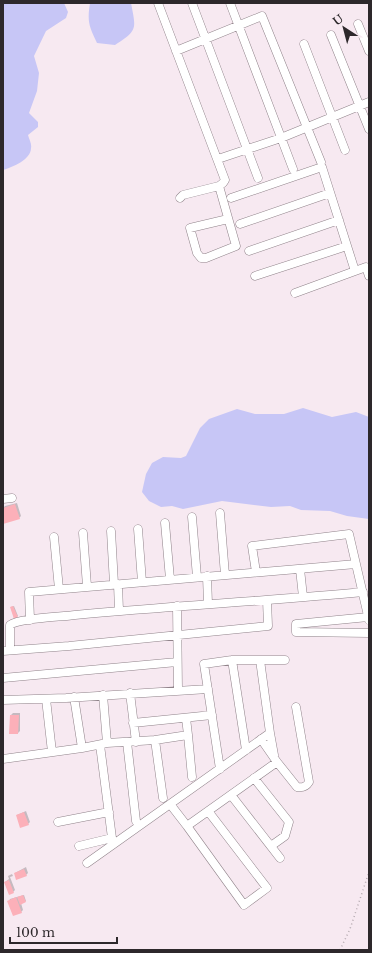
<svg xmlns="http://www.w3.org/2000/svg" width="372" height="953" font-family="'Libre Baskerville',serif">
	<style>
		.water { fill: #c7c6f6 }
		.shadow { fill: #0003 }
		.building { fill: #fcb0b9 }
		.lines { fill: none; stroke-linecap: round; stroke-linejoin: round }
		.street-casing { stroke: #90838a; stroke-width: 9 }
		.path { stroke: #b5aab0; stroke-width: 1.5; stroke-dasharray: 1 3; stroke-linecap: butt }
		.street { stroke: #fff; stroke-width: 8 }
	</style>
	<rect width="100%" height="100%" fill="#f7e9f1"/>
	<!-- water -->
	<path class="water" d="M3,3H64L68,12L66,18L46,31L34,56L39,73L37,91L29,113L38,122V127L28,135C29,139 32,144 31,148C31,160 12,167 3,170Z
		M90,3H131C136,29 138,30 115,45L97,43C89,26 87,22 90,3Z
		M303,408L332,417L356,412L369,417V519L347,516L330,511L301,510L290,506L271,507L222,501L183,509L172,506L161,507L149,501L142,492L146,474L152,463L163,457L181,458L186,456L200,428L209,419L237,409L255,414H284Z"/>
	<!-- shadow -->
	<path class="shadow" d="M17,503L21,516L19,518L3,523V508L5,506Z
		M14,606L18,616H17L11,607Z
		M13,713H20V731L18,733L11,715Z
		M26,811L30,822L28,824L17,815Z
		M26,867L28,873L26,875L15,873Z
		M12,874L13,876L10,877L15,890L13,892L5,882L9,879L8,876Z
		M24,895L26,901L21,903L23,910L21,912L9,901L10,899Z"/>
	<!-- building -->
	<path class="building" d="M15,504L20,519L3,524V508Z
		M13,606L18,617L14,619L10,607Z
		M10,715H19L18,734H9Z
		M24,812L29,825L20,828L16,815Z
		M24,869L27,876L16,880L14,873Z
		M9,880L14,893L9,895L4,882Z
		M23,895L26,902L20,905L17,897Z
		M16,897L22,913L13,916L7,901Z"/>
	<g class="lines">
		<defs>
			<path id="street" d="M158,3L225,180L223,183L219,186L183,195L180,198
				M192,3L258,178
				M230,3L293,169
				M358,24L369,51
				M331,35L369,129
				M304,44L345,150
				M176,51L262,16L321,162
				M218,159L281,138L369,102
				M219,186L236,246L206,258H201L197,253L190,228L228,219
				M231,198L322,167L355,271
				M240,224L330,193
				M249,251L339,220
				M255,276L347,246
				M295,293L366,267L369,276
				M3,499L12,498
				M220,513L225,575
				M192,517L197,577
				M165,523L170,579
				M138,529L142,582
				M111,531L114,584
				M83,533L87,586
				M54,537L59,589
				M300,569L303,597
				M256,572L252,546L349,534L369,620
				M207,576L208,604
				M118,584L119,611
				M177,606L178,690
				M368,617L296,624V632L369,633
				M30,620L29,592L356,564
				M10,650V625C19,618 62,617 75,615C171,606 267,601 363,592
				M3,651L69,646L268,626L267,600
				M232,660L246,750
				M3,678L177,662
				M130,693L136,742
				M103,695L107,743
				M74,697L82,748
				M46,699L52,752
				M3,700L66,698L208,689
				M133,723L212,715
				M270,733L274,755
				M188,735L192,777
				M261,739L277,762L297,787C303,788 306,787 309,782L296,707
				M127,742L136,821
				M3,759L82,748L107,743L155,740
				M220,769L204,664L232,660H285
				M254,778L289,822L285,836L271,846
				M231,795L280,858
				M163,798L155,740L188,735L186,718
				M170,804L187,826
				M208,811L267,888L244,905L187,826L277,762
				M58,822L109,812
				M79,846L112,838L100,745
				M87,863L270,733L260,660"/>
		</defs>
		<!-- street casing -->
		<use href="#street" class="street-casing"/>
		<!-- path -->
		<path class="path" d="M340,950L350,929L369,872"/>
		<!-- street -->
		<use href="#street" class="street"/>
	</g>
	<!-- border -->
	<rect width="372" height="953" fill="none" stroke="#2d282b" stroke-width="8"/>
	<!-- north arrow -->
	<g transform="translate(344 28) rotate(324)" stroke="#f7e9f1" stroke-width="3" paint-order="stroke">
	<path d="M0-3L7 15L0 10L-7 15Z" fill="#2d282b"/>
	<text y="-6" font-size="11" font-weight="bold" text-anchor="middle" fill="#2d282b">U</text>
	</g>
	<!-- scale -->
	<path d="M10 937v6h107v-6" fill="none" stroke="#2d282b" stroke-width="2"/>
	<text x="16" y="937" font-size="12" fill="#2d282b" stroke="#f7e9f1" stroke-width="3" paint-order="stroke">100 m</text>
</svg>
